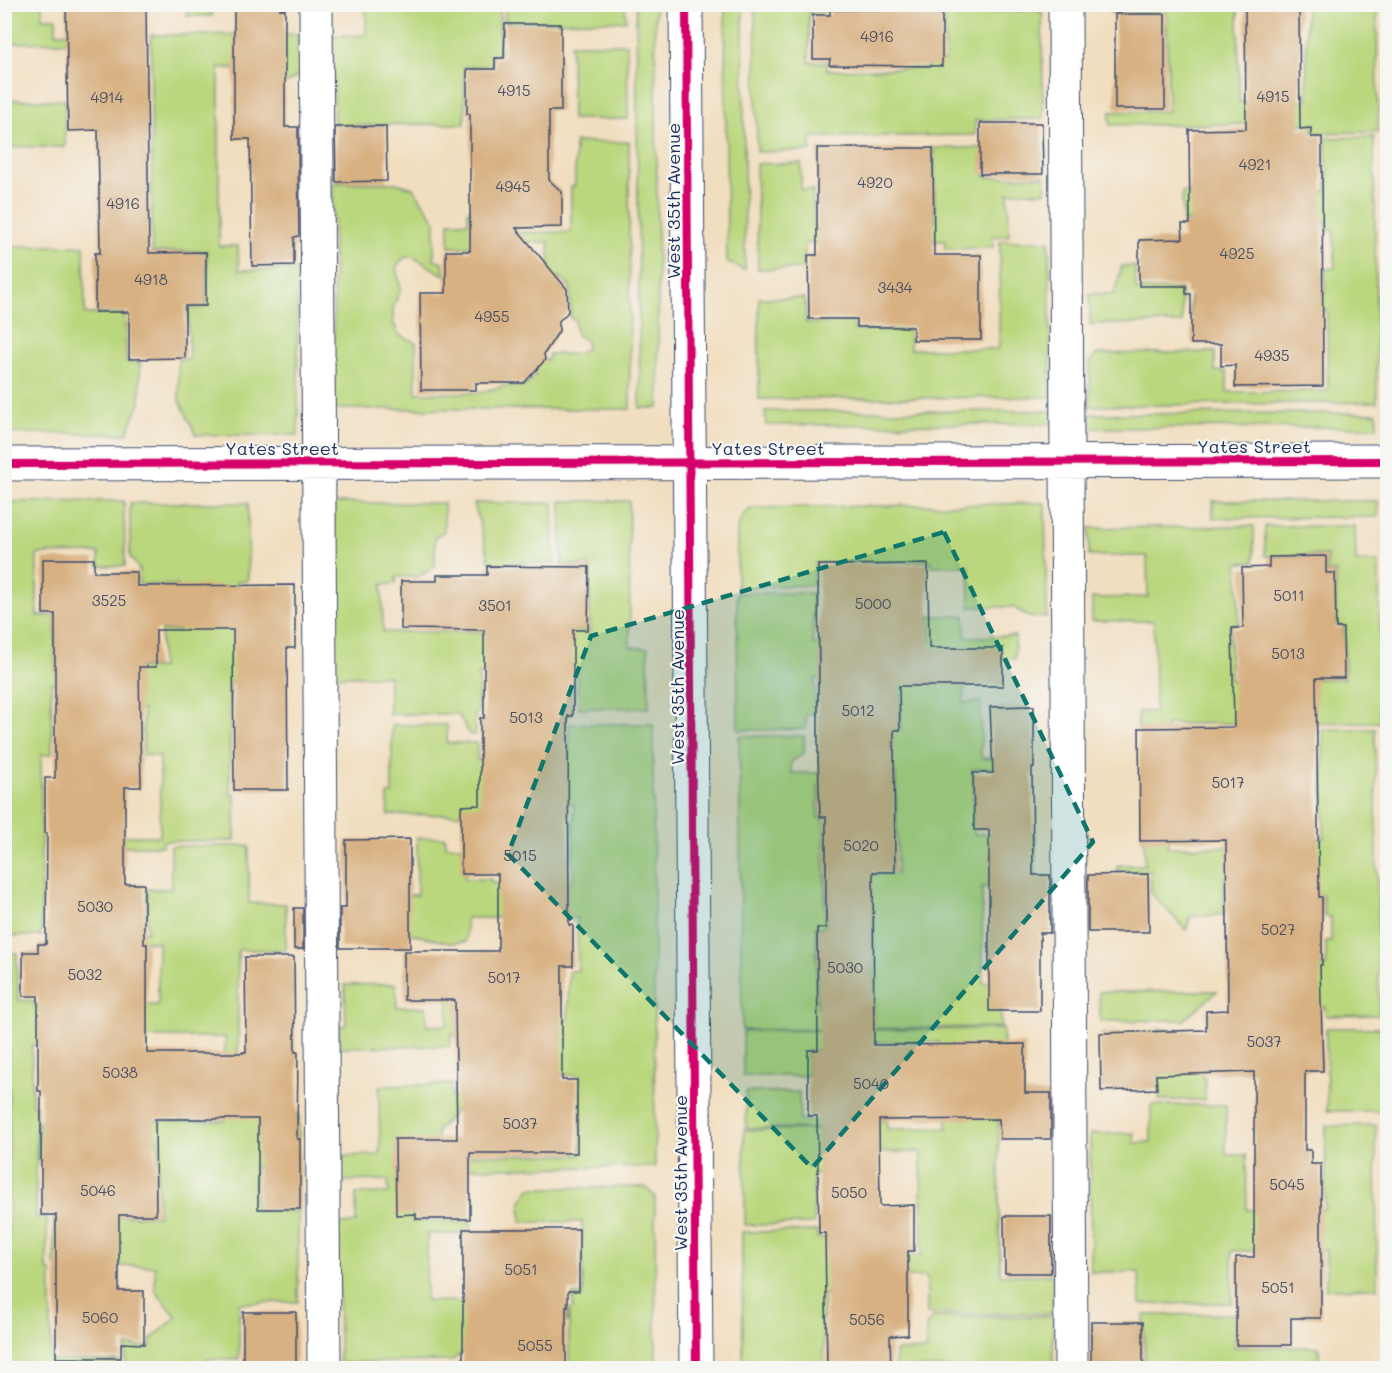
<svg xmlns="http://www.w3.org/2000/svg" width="1392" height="1373" font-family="Mali,sans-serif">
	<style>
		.green { fill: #bad77d; stroke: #6a836e; stroke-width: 1.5 }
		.building { fill: #d8b182 }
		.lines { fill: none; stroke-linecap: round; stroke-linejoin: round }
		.minor-casing { stroke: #3b496d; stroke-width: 35 }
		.minor { stroke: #fff; stroke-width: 33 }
		.cycleway-casing { stroke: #f6f6f2; stroke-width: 11 }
		.cycleway { stroke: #d6006c; stroke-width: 8 }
		.marked { fill: #0f766e; fill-opacity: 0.2; stroke: #0f766e; stroke-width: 4.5; stroke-dasharray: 12 8; stroke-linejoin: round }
		.labels { text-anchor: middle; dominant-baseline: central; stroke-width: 4.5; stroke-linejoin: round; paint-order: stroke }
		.number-label { font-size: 15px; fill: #4a5067 }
		.street-label { font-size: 18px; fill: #1b2f5e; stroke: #f6f6f2 }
	</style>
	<rect width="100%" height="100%" fill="#f6f6f2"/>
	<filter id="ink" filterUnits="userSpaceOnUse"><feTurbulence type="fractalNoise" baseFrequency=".0167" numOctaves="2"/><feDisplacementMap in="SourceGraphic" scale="12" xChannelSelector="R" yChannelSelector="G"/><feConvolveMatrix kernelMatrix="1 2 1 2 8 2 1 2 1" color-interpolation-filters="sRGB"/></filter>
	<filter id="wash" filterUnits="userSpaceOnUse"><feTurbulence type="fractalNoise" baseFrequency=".008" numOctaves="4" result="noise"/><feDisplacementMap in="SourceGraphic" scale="24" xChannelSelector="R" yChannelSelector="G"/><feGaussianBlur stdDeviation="1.35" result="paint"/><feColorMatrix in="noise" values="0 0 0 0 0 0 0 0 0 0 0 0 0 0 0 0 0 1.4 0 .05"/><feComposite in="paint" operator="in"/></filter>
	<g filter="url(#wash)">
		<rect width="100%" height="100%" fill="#f1debf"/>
		<!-- green -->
		<path class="green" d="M980,4L981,12L1042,11L1043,119L975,120V135L811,137V151L757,152L755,5H824V12L809,13V62H827V70L928,68V61H945L944,5L831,7V5Z
			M4,5H42V18H56V33H69L70,42L5,43Z
			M187,5H212V16H187Z
			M482,5H500V54L492,55V66L464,67L465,124L334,125L333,36L366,35V8H379V4Z
			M505,5H625L626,21L505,22Z
			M636,5H655L659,408H640Z
			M725,5H743L745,270L727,262Z
			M1111,5H1238L1239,102L1307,101L1306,5H1377L1378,132L1313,133V124L1110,125V112L1168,111L1167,13H1111Z
			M298,34L299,75L282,86V68H219V246H238L239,270H297L298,435H196L179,399L178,360L189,359L188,308L207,307V251L152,252L151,35Z
			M571,44H627L628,119H572Z
			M4,100H65V147H5Z
			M1374,137L1377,402L1090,406V363L1097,354L1215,352V371L1227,372V392L1328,391L1327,310H1264V314L1190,315V296L1325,294V269L1335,268L1334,230L1326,229V220L1183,222L1182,192L1327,191L1326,138Z
			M575,142H629L630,409H334L333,183H396L413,188L435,220L434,259L443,262L444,275L413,257H406L400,261L396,269L401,288L393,309V322L399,335L416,343V393H478L503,386H524L535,376V360H548L549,354H578L587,347L586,341L576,334L575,320L571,319L570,287L561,277H550L549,242H499L498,247H449V222H468V210H484V233L571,232V187L575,186Z
			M934,148H985V177L1045,176V192H1008L1009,236H993V248L945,249V241L805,243L804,269H758L756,164L801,163V190H813V229L918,228L919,221H935Z
			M1000,241H1049L1051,397L759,399V298H805L806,323L854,322V330H909L910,349H999Z
			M5,246H84L85,314H125L126,362L140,363V402L127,434L5,433Z
			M1122,266H1135L1136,290L1181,289L1182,323L1090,324V294H1114Z
			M765,411H1057V424L766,425Z
			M1377,413V427L1087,428V414Z
			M124,501L125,566H99V553L37,554V616H55V671H133V682L51,683L52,754L41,755V936H5L4,502Z
			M561,501H629L630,647L648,648L649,708H578L577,673L479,674L478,713H475V735H470L458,714H389V676H333L334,503H444V531L435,537V566L418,577H396V584H382L383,632L590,631V565H562Z
			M1213,501H1378V517L1213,518Z
			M130,503H248V581H237V651L264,681L230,682V794H235V841H163L162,846H49V835L160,836V756L143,755V710H136L137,668H161V631H178V585L139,584V569L130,557Z
			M474,503H553L554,563H490Z
			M1045,503L1047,617H1029L1013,607H970L969,566H932L931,561L815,563L814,585L737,587V529L743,515L752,508Z
			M1254,526V562L1238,563L1239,624L1230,625V680L1345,679L1344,626L1336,625V572H1327V555L1265,556V526H1355L1356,562H1379L1380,722L1166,724V729H1138V712H1155L1154,621H1092V598L1148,597L1147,556H1089V528Z
			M737,593H813V644H897L822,679H815L814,714H806V729L738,730Z
			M930,616H965V637L1015,636V659H963L964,703L981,702V758L996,759V768L973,769L974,834H1036V886L982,887L983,983H1001V1027L742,1030L739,736H804V753L791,762V773H823V784L818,785V818L824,819L825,927H816L817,1007L874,1008V907H826V875L897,874L896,774H825L877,731L901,730L900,642H931Z
			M570,724H653L655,1167L466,1168V1155H581L580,1075H550L527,1035H451L450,1046L339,1047V1026L346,1025L345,985L396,984L397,1007H426L427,1026L448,1025V993L501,1021L568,1020L569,971H578L577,918H466V942L449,943L409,933V895H417V838L445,837L446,846H465V879H491V883L573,882L574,804H490V814L388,815V794H392V725H447V743H477V760L570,759Z
			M1323,729H1375L1379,1015L1326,1016L1325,1007L1298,1008L1247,967L1326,966V942H1331V917L1324,916L1323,894H1274L1273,878L1224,879V915L1191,916L1186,930L1151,893V871H1117V865H1145L1144,838H1168V847L1293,846V838H1324Z
			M171,846H249V903L286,904V950H238V1114H299V1166L255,1167V1211H298V1302L239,1303V1359H206L205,1368H126V1346L150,1347L151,1339L177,1317L155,1291V1266H54V1217L158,1216V1140L122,1141V1161H38V1121H225V1037H50L141,1005H158V942L134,941V932H147V889H171Z
			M9,953H17L18,1000L34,1001V1006H39V1045H32V1105H36V1217H47V1270L51,1271V1360L118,1361V1368H5L4,1259H9Z
			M1217,991L1184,1020L1100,1021L1099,992Z
			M1326,1028H1381V1111H1327Z
			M1003,1029V1077L939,1052V1042H826V1050H808V1076H743V1031Z
			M1158,1029H1178L1205,1080V1100H1159Z
			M452,1084V1097H460V1106L437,1131L436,1153L414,1165L413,1221L471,1222V1234H427L426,1301L482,1302L483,1307H567V1322H503L451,1361L339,1363L338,1224L356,1223V1194L389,1193L388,1180L338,1181L337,1156L380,1155L379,1086Z
			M998,1087L1000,1275H1053V1313L927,1314V1277L831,1278V1293L823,1294L824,1368H743L742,1232L817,1231V1238H827V1257L922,1255L921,1152L823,1153V1174L813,1175L814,1224L745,1225L744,1130L876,1129L746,1128V1092H799L800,1121H887V1129L947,1128L948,1088Z
			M1151,1105H1226V1155H1246L1247,1210L1325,1209L1326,1126L1376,1125L1377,1288L1326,1289V1250L1232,1251V1303L1140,1304L1139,1272H1091L1090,1134L1134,1133V1143L1151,1142Z
			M646,1187L655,1197L656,1368H569V1310L573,1309V1295H583L582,1222H521V1201L530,1188Z
			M1234,1314V1347H1319V1368H1145L1144,1315Z
			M1053,1316V1368H896L895,1351L927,1350L926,1327L933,1317Z"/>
		<g id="blocks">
			<!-- building -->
			<path class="building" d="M66,4H146L149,253L206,252V306H185V358L129,359V312H95V253H100L98,130L68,131Z
				M234,4H279L280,9H285V127H298L299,236L294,237V265L252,266L250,139H234Z
				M1245,4H1299L1300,129L1311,128V137H1322L1323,386L1235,387V365L1221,366V344H1191V294H1186V286H1139V240L1183,239L1182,224H1190L1189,130L1246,129Z
				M830,10H942V66L829,65L830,59H813V15H830Z
				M1115,14H1165V109H1115Z
				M505,24H561V111H549V180L562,192V227L516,228L567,289L568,312L559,321V331L544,354L545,360L524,383H476V390H421L420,293H446V251H470V114H467V69H495V58H504Z
				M980,123H1042L1043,174H980Z
				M386,126L387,181L336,182L335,127Z
				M817,148H933L934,255H981V340H913V327H857V319H809L808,255H817Z
				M1326,556V573H1335L1336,628H1343L1344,678H1316L1319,897H1322V965H1320L1323,1071H1305V1150H1311V1164H1321V1318H1291V1345H1236V1257H1254V1072L1156,1075L1157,1089L1101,1091L1100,1033L1206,1030V1011L1228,1010L1226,840L1140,841L1139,728L1234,727L1232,628H1243L1242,568L1269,567V557Z
				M43,559H94V572H137V586L295,585V648H287L288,790H234L233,630H156V667H139L141,787H125V884H144V944H147V1053H243V1052H246L245,957H294L295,1052H298L297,1139H300V1209H258V1119H155L156,1215H119V1291H144V1344L121,1343V1358H56V1215H41V1091H38V996H23V952H38V944H46L47,833H45V778H55V614H43Z
				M928,564L929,648H1003V686H899L900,730H894L895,872H873L874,1045L1025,1044V1093H1051V1139H1000L999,1119L879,1120L880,1206L914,1205V1251H908V1335L890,1336L891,1368H827L825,1233H819L817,1116H808V1050H818L817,928H826V817H820L818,756V683H819L818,565Z
				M487,566L589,567L588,630H573V716H568L569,925H573V966H562V1080H577V1153H470V1219H416V1214L396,1215L395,1139H457L455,1000H404V951H498V874H461V806L480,805V718H484V630L401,629V581H437V575H487Z
				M1034,706V768H1032L1033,875H1050V933H1040V1011H989V830H974L973,773H993L990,707Z
				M410,839V948H340V908H346V840Z
				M1148,874L1149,932H1088V875Z
				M294,908H303V949H294Z
				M1004,1216H1051V1273H1005Z
				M463,1229H579V1291H568V1306H566V1368H463Z
				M243,1312H296V1363H243Z
				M1091,1322H1143V1368H1091Z"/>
		</g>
	</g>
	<g filter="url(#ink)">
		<use href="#blocks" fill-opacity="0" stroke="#3b496d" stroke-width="1.5"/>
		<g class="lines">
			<defs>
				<path id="minor" d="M316,4L324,1368
					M686,4L696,1368
					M1065,4L1071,1368
					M4,464L1388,461"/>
			</defs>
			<!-- minor casing -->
			<use href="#minor" class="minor-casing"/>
			<!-- minor -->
			<use href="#minor" class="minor"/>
			<defs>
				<path id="cycleway" d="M686,4L696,1368
					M4,464L1388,461"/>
			</defs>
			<!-- cycleway casing -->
			<use href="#cycleway" class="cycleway-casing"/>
			<!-- cycleway -->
			<use href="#cycleway" class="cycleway"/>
		</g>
	</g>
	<!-- marked area -->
	<path class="marked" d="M944,532L1093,842L812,1168L508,854L591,636Z"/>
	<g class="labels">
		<!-- number labels -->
		<g class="number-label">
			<text x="877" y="36">4916</text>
			<text x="514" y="90">4915</text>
			<text x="1273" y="96">4915</text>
			<text x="107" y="97">4914</text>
			<text x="1255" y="164">4921</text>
			<text x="875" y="182">4920</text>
			<text x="513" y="186">4945</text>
			<text x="123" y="203">4916</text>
			<text x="1237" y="253">4925</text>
			<text x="151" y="279">4918</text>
			<text x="895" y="287">3434</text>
			<text x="492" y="316">4955</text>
			<text x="1272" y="355">4935</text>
			<text x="1289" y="595">5011</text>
			<text x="109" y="600">3525</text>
			<text x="873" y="603">5000</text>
			<text x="495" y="605">3501</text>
			<text x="1288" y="653">5013</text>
			<text x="858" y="710">5012</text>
			<text x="526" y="717">5013</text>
			<text x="1228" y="782">5017</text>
			<text x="861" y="845">5020</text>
			<text x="520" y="855">5015</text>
			<text x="95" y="906">5030</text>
			<text x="1278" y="929">5027</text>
			<text x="845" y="967">5030</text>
			<text x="85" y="974">5032</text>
			<text x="504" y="977">5017</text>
			<text x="1264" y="1041">5037</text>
			<text x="120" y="1072">5038</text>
			<text x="871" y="1083">5040</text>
			<text x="520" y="1123">5037</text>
			<text x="1287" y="1184">5045</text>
			<text x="98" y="1190">5046</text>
			<text x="849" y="1192">5050</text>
			<text x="521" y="1269">5051</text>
			<text x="1278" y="1287">5051</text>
			<text x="100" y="1317">5060</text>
			<text x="867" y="1319">5056</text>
			<text x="535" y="1345">5055</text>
		</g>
		<!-- street labels -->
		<g class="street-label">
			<text transform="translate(673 201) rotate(-90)">West 35th Avenue</text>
			<text x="1254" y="446">Yates Street</text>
			<text x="282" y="448">Yates Street</text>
			<text x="768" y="448">Yates Street</text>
			<text transform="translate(677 687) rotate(-90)">West 35th Avenue</text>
			<text transform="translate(680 1173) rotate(-90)">West 35th Avenue</text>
		</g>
	</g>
	<!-- margin -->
	<rect width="1392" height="1373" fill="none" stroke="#f6f6f2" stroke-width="24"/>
</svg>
